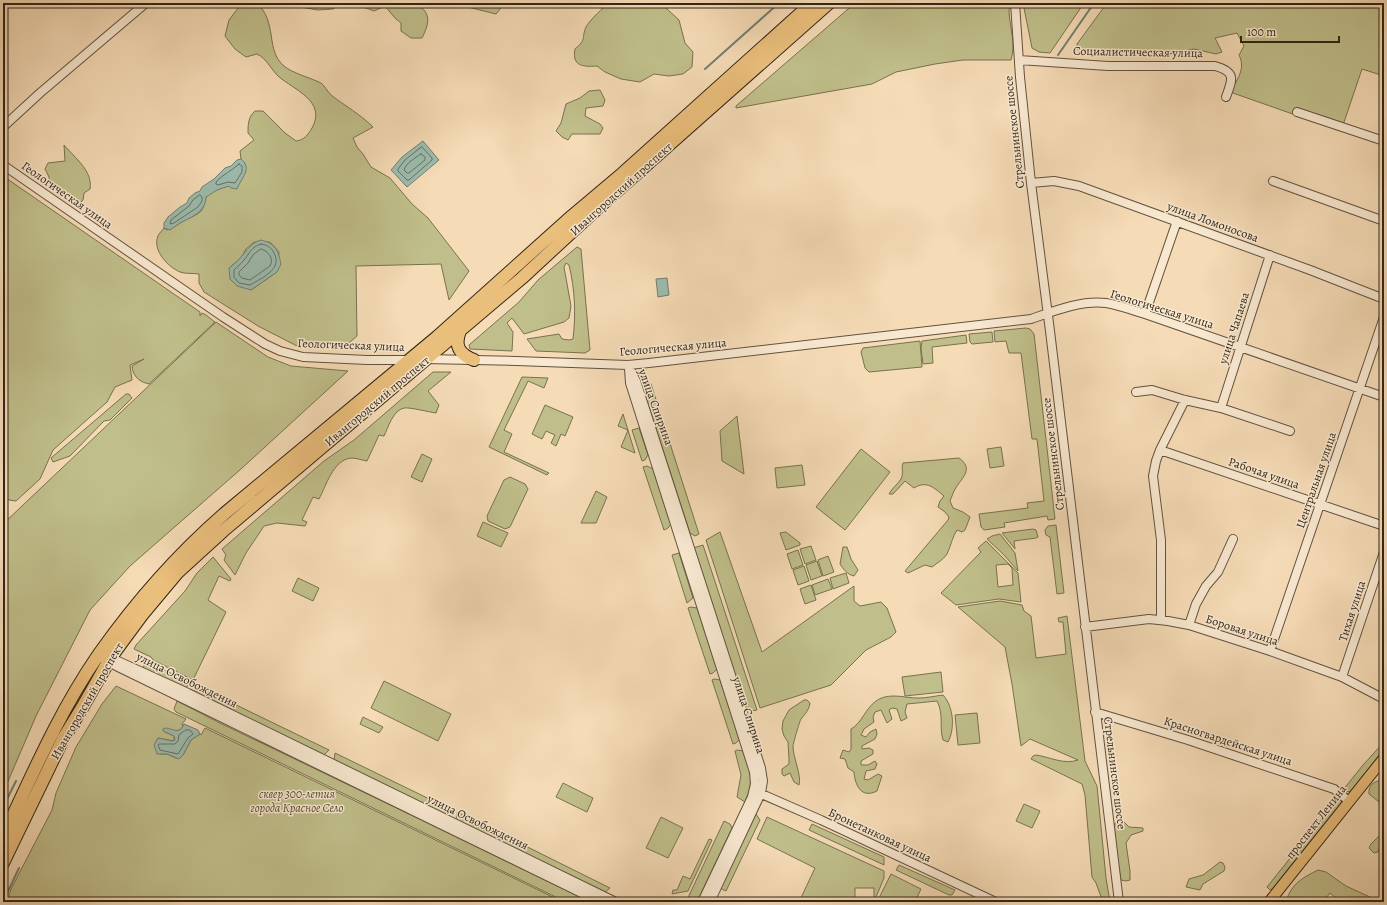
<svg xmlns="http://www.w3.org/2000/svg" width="1387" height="905" font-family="Alegreya,serif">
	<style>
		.green { fill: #c0bf8b; stroke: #787250; fill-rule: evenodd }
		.water { fill: #9cbbad; stroke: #717f71 }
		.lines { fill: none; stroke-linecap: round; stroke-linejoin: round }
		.shore { stroke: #667062; stroke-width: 1 }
		.stream { stroke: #717f71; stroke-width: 2 }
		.minor-casing { stroke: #62523e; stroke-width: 10 }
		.major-casing { stroke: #312516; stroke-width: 12 }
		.highway-casing { stroke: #312516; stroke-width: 14 }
		.minor { stroke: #f8e8d0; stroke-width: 8 }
		.major { stroke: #eabe7b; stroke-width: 10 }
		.highway { stroke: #eabe7b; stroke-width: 12 }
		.labels { text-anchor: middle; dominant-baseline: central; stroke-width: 3; stroke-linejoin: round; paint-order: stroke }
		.street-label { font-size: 12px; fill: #312516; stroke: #f8e8d0 }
		.park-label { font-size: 12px; font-style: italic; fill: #554c33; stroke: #f8e8d0 }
	</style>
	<rect width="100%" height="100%" fill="#f5dbb6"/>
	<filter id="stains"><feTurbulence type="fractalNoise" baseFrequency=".005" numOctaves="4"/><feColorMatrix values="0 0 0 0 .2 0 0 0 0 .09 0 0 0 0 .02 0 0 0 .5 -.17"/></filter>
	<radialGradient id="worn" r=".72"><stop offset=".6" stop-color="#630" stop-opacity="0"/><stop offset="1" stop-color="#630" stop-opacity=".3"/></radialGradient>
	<!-- green -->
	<path class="green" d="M251,3H257C278,23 265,50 284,66C292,73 311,78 321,83C325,86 327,91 331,95C345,106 360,114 373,127L353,138L357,147L363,154L371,167L390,178L412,204L428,218L469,271L449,300L441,264L356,266L357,336L343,348H331L297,346L258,326L204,292L199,283V274C193,273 185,274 180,272C168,267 152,250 158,236C159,233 162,231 164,228L167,230C175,227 177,225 183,221C190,217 197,216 202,210C205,205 204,199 207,196C214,188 230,185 239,183L245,173V163L241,159L240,151L254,140L248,133C248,125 248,117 255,111H263L285,133L296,141C304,140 308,135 312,128C327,101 294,90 278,76C270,68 267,59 257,54L246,57L235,49L225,36L229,20L239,7ZM254,242H270L279,252L277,272L251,290L229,268L241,258L246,249Z
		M287,3H341L333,9L318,10L288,5Z
		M353,3H413C432,11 430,22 422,38H411L401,31V23L395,18L385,6L374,11Z
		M467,3H505L496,14L468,7Z
		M610,3H663L667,9L679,20L685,43L693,52L692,67L683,74L669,76L654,74L640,82L621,79L605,72L597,66C582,67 572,66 575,49C587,39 581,39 586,27C589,21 604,6 610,3Z
		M855,3H1009C1010,6 1009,9 1009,12C1010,29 1016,43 1011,60H963L935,64L896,72L872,84L736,108V106Z
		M1023,3H1084L1050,53L1039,52L1032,48Z
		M1107,3H1384V76L1362,69L1341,131L1230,92C1237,80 1246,69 1239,55L1244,46L1237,33L1215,38L1222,52L1216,54L1194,49L1164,55L1081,54L1077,49V44Z
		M600,90L605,100L603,106L586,108L585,116L600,124L603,128L600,134H572L568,140L562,137L556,131L561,123L566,104L580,98L589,91Z
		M64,145C75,158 93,171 90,189L84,193L83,200L80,203L71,201L49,184V177L45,169L48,163L65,161Z
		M3,176L200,312V316L202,313L206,315L215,322L149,384C140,382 133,377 132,366L144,359L130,365L132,380L115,387L107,402L53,450L40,479L16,501L3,499Z
		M577,247L581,249L590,350L585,353L536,351L527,339L559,334L562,339L569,340L573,339C576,313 575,290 569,265L566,263L564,267L571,306L569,318L564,322L524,334L512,318L507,323L513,332L512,351L470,349L469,345L519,302L538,280Z
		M216,322L268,357L291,366L348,371L241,469L130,566L90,610L36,716L3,793V524Z
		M1026,328L1030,329L1034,334L1055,519L1048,520L1047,516L1004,523L1005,527L984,530L981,527L979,514L1028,508L1027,503L1044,501L1037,439H1032L1021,353H1009L1006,341L995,342L994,331Z
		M992,332L993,342L972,344L970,342L969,334Z
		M966,335L967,343L932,347L933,363L923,364L921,348L922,341Z
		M920,341L922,367L869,372L865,368L861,352L863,348Z
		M433,372H451L428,391L439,405L436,413C429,412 409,407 404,408C393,410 388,428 384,436L379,435L367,461C362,460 356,458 351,458C333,460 326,486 319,499L313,497L302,520L307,522L305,526L277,523L264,526L246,553L235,575L224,560L226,555L222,549L324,461L354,440Z
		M522,377L548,378L544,388L528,381L504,430L512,434L504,452L549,473L547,475L489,447Z
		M646,381L651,384L699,534L695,536L690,533L641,382Z
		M126,394H129L132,398L110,420L104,421L70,456L53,462L51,458Z
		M545,405L573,417L565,436L561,434L556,446L551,443L555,435L546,431L542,439L532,434Z
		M623,414L635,453L621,447L628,430L618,426Z
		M737,416L744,474L722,461L720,431Z
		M639,428L648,455L645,460L642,461L632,430Z
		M1001,447L1004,466L990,468L987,449Z
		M861,449L890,472L845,530L816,507Z
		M422,454L432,459L422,482L411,477Z
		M959,458C973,468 964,476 957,486C954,490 952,496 950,501L953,508L963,512L970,517L965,530L962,532L957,530C952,537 951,546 947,554C943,560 937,563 932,567L925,565L908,573L905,571L948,520L949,517L945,512L938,507L940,501L944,496C934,488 927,480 914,488L905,481L893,494H889C892,488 898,484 901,479C904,473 901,468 903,463Z
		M802,465L805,485L777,488L775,468Z
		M647,466L653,469L671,524L668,528L664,530L643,467Z
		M510,477L525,484L528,489L510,527L505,529L488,521L487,516L504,480Z
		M596,491L607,497L596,523H581Z
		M483,522L508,533L501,547L477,536Z
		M1056,525L1064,593L1057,594L1050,537L1046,535L1045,530L1048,526Z
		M1033,529L1036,530L1038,537L1036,538L1014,541L1015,549L1002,533Z
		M720,532L762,652L854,586V601L860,606L881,602L887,608L896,632L891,637L866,650L831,685L760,708L706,540Z
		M786,532L800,543V545L786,550L780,533Z
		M1000,534L1015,553L1018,571L1004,555L987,539L992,536Z
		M986,541L1018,573L1021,602L999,599L956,605L941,593L981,552L978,548ZM1008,564L1012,568L1013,585L998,587L996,565Z
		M703,545L757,710L752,711L746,710L693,548Z
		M811,546L816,560L805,564L800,549Z
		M843,547H847L851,559L858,570L854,576C848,575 843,569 840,564Z
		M798,550L803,565L792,569L787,554Z
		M679,553L693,598L687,603L672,555Z
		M828,556L834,572L823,576L818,560Z
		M213,557L231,579L230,581L219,576L208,600L226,612L193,680L153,660L151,657L134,649L136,645L185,591L197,573Z
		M817,561L822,576L811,580L806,565Z
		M804,566L809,581L798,585L793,570Z
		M846,573L849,583L833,589L830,578Z
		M298,578L319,588L313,601L292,591Z
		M828,579L832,589L815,595L812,585Z
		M811,585L816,600L805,604L800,589Z
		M1000,601L1022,605L1024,611L1031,616L1036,658L1066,654L1063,622H1059L1058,618L1067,616L1085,761L1097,786L1106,878L1110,902H1103L1096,883L1092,877L1085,795L1082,784L1031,759L1033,756L1036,755C1050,757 1064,765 1078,760L1030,739L1021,746L1012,684L1005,647L958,607Z
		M691,607L697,608L717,669L713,673L710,674L688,608Z
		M146,661L191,683L185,688L143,668Z
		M941,672L943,692L905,696L902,677Z
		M714,679L720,680L740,739L736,743L733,744L712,680Z
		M384,681L451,714L438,741L371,708Z
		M195,685L329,750L323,756L195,693Z
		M116,686L186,719L182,724L183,726L181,730L165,732L174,736V741L158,738L157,739L160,754H167L176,758L183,755L191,740L200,734L201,735L205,728L563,902H7L11,889L52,810L56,793L76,747L102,704Z
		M943,695C954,707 955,729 948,742L943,740C939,727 944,714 937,701L907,704L905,712L907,718L901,721L897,709L892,708L889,710L892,719L887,723L881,710L875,712L873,717L874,722L864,729L861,735L866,737L870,732L876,729L877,734L875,739L862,746V749L869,748L873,750V754L861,761V765H868L875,761L877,764L875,769L866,771L864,779L868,780L878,774L882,776L877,791C861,799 855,785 854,772L848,768L845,759L840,758L843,750L849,752L851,749V729C862,723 865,709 876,701C889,692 904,698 918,698C927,698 935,696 943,695Z
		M804,700H807L810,703C809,710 805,714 801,719C800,720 793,744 793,746C793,758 802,776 799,785L794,782L790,773L784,776L782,774V769L789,764V759L788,742L784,736L782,729L783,721L789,710Z
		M177,701L222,724L592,902H566L529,884L176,712L174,709Z
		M977,713L980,743L958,745L955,715Z
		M363,717L383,727L379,733L360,724Z
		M1384,742V750L1350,792L1343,790L1363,765Z
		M737,750L744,751C751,773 754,780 745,802L737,797L741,775L735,751Z
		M335,753L452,810L446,816L334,761Z
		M1384,780V806L1369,794C1368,784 1375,781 1384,780Z
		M563,783L593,798L587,812L556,797Z
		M1340,796L1342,800L1341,803L1272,889L1270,890L1267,887Z
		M1024,804L1040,811L1032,828L1016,821Z
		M457,812L610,888L604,893L456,820Z
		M756,814L760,820L726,891L720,888Z
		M661,817L683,828L668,858L646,848Z
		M767,817L884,871V878L874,902H799L815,868L757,839ZM855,888H874V898H855Z
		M1122,820L1129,827L1143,828V831L1131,835L1126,843L1130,871V880L1126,881L1121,880C1117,862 1111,841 1115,823Z
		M724,821L730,824L732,828L697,902H686Z
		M812,824L884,857V865L809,830Z
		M1384,831V842L1381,844L1378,852L1374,853L1369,848L1371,844Z
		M709,839L712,840L688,891L672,894L673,890H677L683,876L690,879Z
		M1220,862L1223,863L1225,867L1224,871L1203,884L1200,890L1186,887L1189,879L1203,875Z
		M899,865L955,890L952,895H949L896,870Z
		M1318,870L1326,872L1346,886L1370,897L1367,902H1341L1330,893L1323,902H1286C1291,884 1302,878 1318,870Z
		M891,874L921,889L915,902H877Z"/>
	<!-- water -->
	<path class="water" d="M423,141L439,160L407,187L391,170L402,157Z
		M241,159C253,169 241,178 237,189L231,188L229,186L217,190L206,197C206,210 194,216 184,221C179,223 175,227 170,230L164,228V223L168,217L180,207L187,203L189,198L195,193L200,191L202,187L214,179L225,168L231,166L237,160Z
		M261,240C276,244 278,250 281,264L277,272L251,290L237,286L230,279L229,268C233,265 238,261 241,257C248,249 251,243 261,240Z
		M667,278L669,295L658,297L656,279Z
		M184,724L198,730L200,734L191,740L183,755L179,759L167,754H157L154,745L158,738L172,741L175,740L174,736L163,731V729L166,728C173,729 179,734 183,726V725Z"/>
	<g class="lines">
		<!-- shore -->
		<path class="shore" d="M422,147L432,158V160L409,180H407L398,171V169L405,160Z
			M421,154L425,157V160L409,173H407L404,170C406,163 415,158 421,154Z
			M239,164L242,166V172L235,183L228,182L218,185L216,184V182C223,174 232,171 239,164Z
			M200,195L202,197V201L198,207L174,223L170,224L171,220L189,206L193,200Z
			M261,244C267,245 271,247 274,253C283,269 262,278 250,285L239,283L234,277V270C237,267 241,264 244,260C250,253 251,247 261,244Z
			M261,249C269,251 274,259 270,266L250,280L242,278L239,275V272L248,263L253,255Z
			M186,730H190L193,734L188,738L178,754L160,750L158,745L159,744H175L178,741L179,735Z"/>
		<!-- stream -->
		<path class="stream" d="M1058,55L1094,3
			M705,69L779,3
			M3,807L16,781
			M3,902L19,868"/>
		<defs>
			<path id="minor" d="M1015,3L1020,77L1031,183L1050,331L1119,902
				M1019,60L1108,66H1215C1237,72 1232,80 1226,97
				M1297,112L1384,141
				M3,127L40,93L146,3
				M3,165L223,317L265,344L280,351L303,357L367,360H410
				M1273,181L1384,221
				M1031,183L1054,181L1079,186L1310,270L1384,299
				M1145,314L1177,221
				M425,359L516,361L628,365L649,363L1031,319C1054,311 1081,300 1106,303C1119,305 1132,310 1145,314L1384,397
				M628,365L636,381L761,768L763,781L761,793L710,902
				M629,369L630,383L754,772L755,784L752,797L702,902
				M1136,392L1152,390L1185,400L1221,408L1290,431
				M1221,408L1270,255
				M1160,450L1384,526
				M1161,619V540L1153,476L1156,461L1160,450L1185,400
				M1189,625L1196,604L1206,586L1218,572L1233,539
				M1085,627L1149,619L1168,621L1189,625L1270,651L1342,677L1384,699
				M1270,651L1384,317
				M107,656L188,693L616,902
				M105,660L120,668L600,902
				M1342,677L1384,552
				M1095,712L1188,740L1334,789L1349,801
				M757,792L821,820L996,902"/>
			<path id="major" d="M1269,902L1384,758"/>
			<path id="highway" d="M460,331C454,346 459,354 474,360
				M3,837C32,775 60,710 99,654C135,603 177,555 224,514L437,337L572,216L623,173L812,3
				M3,863L63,739L82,708L111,657L142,615L178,572L223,531L522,278L601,205L829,3"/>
		</defs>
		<!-- minor casing -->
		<use href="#minor" class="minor-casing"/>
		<!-- major casing -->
		<use href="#major" class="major-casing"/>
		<!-- highway casing -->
		<use href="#highway" class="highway-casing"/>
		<!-- minor -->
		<use href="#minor" class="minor"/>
		<!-- major -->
		<use href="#major" class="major"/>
		<!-- highway -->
		<use href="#highway" class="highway"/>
	</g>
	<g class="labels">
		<!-- street labels -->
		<g class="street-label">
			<text transform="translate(1138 52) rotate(1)">Социалистическая улица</text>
			<text transform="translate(1014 132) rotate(-96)">Стрельнинское шоссе</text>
			<text transform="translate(621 189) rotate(-42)">Ивангородский проспект</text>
			<text transform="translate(67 195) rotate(35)">Геологическая улица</text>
			<text transform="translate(1213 222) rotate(20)">улица Ломоносова</text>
			<text transform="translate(1162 309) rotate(17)">Геологическая улица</text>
			<text transform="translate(1234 328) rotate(-72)">улица Чапаева</text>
			<text transform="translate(351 345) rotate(2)">Геологическая улица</text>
			<text transform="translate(673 347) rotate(-5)">Геологическая улица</text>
			<text transform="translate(377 401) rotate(-40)">Ивангородский проспект</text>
			<text transform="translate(656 407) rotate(70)">улица Спирина</text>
			<text transform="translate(1053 454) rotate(-97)">Стрельнинское шоссе</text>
			<text transform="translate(1264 473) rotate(19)">Рабочая улица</text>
			<text transform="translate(1316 480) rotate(-71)">Центральная улица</text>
			<text transform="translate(1352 611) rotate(-72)">Тихая улица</text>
			<text transform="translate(1242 630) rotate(18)">Боровая улица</text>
			<text transform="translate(187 680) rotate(26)">улица Освобождения</text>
			<text transform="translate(87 701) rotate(-60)">Ивангородский проспект</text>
			<text transform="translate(749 715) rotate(72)">улица Спирина</text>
			<text transform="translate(1228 741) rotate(18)">Красногвардейская улица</text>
			<text transform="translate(1115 773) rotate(83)">Стрельнинское шоссе</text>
			<text transform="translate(478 822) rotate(26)">улица Освобождения</text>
			<text transform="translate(1316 822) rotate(-52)">проспект Ленина</text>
			<text transform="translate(880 835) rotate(25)">Бронетанковая улица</text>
		</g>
		<!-- park labels -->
		<g class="park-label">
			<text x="297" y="794">сквер 300-летия<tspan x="297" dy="14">города Красное Село</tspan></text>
		</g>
	</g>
	<!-- margin -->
	<rect width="1387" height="905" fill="none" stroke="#f5dbb6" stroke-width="16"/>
	<rect x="4" y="4" width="1379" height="897" fill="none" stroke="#312516" stroke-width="2"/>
	<rect x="8" y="8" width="1371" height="889" fill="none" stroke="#312516"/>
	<!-- scale -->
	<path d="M1241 36v6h98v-6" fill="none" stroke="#312516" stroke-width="2"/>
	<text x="1247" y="36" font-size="12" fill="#312516" stroke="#f8e8d0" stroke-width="3" paint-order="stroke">100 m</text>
	<rect width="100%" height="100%" filter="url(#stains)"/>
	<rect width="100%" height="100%" fill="url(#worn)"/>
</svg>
